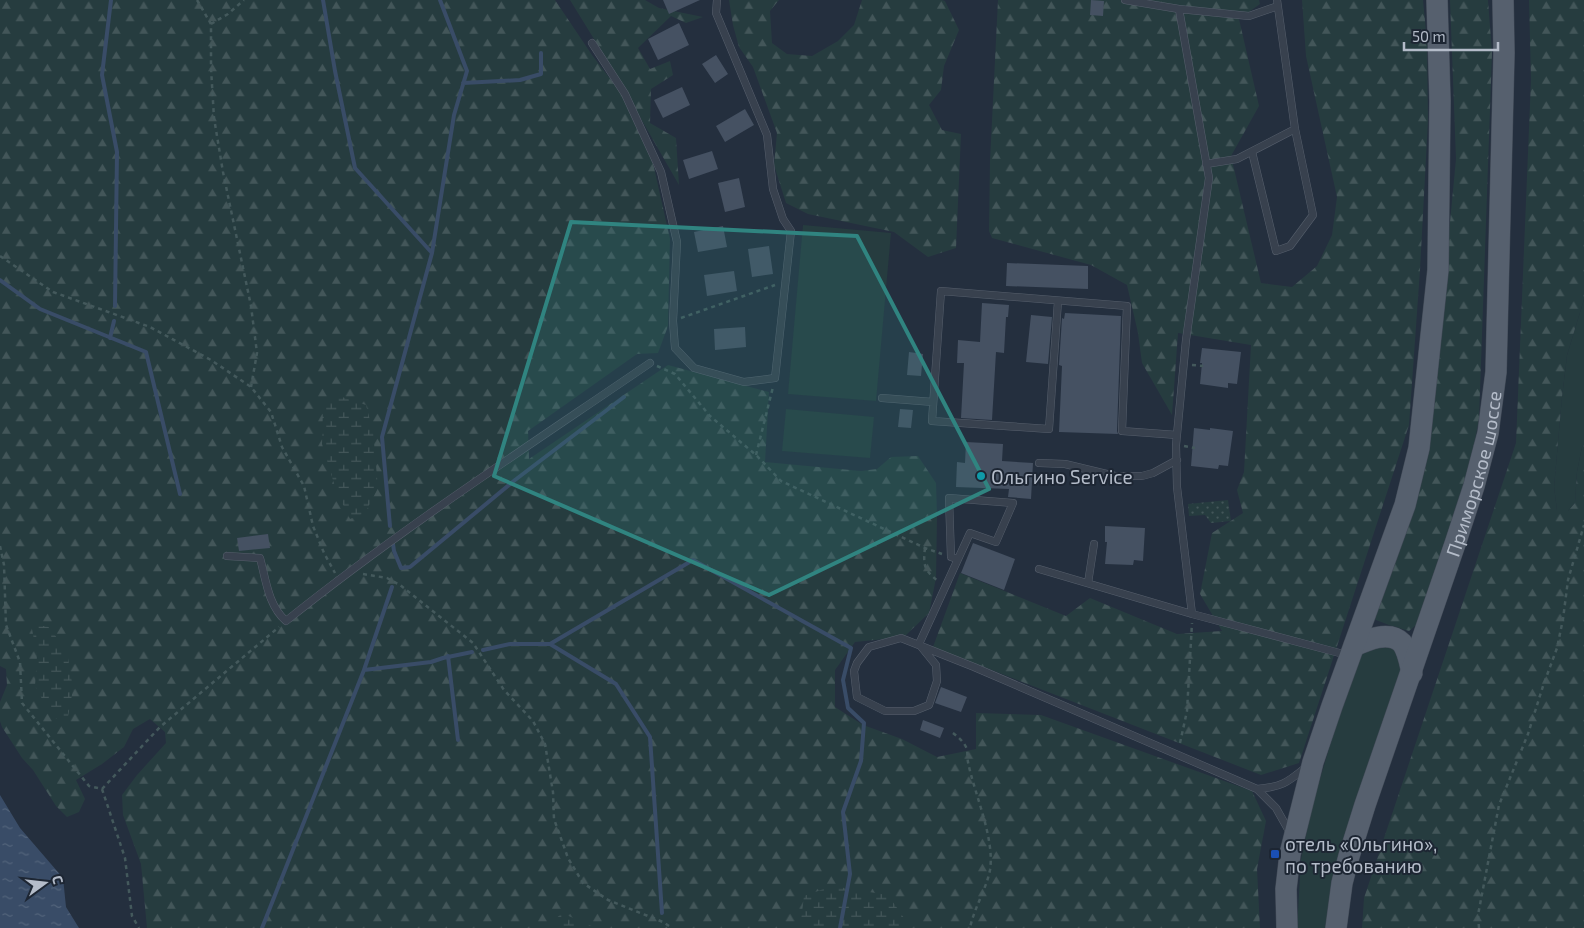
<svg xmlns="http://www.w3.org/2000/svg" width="1584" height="928" font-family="'Exo 2',sans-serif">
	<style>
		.grass { fill: #263c3f }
		.forest { fill: url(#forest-firs) }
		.wetland { fill: url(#wetland-marsh) }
		.park { fill: url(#park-dots) }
		.water { fill: url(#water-ripples) }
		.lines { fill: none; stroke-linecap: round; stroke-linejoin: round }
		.stream { stroke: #394c67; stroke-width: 4 }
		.building { fill: #455162 }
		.service-casing { stroke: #565f6c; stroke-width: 8 }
		.primary-casing { stroke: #414a57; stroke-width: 22 }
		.path { stroke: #44595c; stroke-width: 2.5; stroke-dasharray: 4 4; stroke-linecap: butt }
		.service { stroke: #38414e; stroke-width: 7 }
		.primary { stroke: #56606e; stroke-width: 21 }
		.marked { fill: #308480; fill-opacity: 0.2; stroke: #308480; stroke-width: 4; stroke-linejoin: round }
		.culture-dot { fill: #0f9aa8; stroke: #1d2633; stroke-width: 2 }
		.transit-dot { fill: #1a4fb4; stroke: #1d2633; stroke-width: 2 }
		.labels { text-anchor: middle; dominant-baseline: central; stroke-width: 4; stroke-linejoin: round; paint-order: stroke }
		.street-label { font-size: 19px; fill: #b4bcc9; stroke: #1d2633 }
		.poi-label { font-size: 19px; fill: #b4bcc9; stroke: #1d2633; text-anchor: start }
	</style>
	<defs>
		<pattern id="forest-firs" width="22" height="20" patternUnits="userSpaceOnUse" patternTransform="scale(1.25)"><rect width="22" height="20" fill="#263c3f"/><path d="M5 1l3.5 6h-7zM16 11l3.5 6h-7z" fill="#435659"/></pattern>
		<pattern id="wetland-marsh" width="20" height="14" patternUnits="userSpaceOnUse" patternTransform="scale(1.25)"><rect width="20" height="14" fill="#263c3f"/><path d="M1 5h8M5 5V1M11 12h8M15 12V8" fill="none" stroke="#435659"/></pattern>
		<pattern id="park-dots" width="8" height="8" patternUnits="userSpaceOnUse" patternTransform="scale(1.25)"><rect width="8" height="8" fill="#263c3f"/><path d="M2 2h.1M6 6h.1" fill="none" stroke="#435659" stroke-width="1.8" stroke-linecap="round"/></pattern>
		<pattern id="water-ripples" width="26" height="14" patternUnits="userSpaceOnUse" patternTransform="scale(1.25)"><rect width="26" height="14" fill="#394c67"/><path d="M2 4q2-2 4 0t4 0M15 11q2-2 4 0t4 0" fill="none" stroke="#53647b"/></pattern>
	</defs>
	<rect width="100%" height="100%" fill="#242f3e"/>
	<!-- grass -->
	<path class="grass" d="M803,225L891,233L876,401L788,394Z
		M1584,299V445L1582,447L1577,472L1575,503L1568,511H1557L1554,487L1562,397L1567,355Z
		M786,409L874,417L870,458L782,451Z
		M1382,644L1395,649L1402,670L1327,928H1297L1301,859L1313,802L1353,669L1364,651Z"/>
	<!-- forest -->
	<path class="forest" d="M0,0H555L592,55L621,93L653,163L670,239L668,326L658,353L637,354L528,431L529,459L668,365L769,392L765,462L861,471L877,469L891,457L918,456L936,483L937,515L936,578L929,613L904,637L855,642L835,670V707L863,725L902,739L937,757L976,749V713L1041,715L1252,791L1266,821L1257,869L1260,928H147L141,864L123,815L122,795L137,775L166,743L165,732L150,719L133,729L124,747L102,764L76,780L85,799L79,812L67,817L56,806L33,770L22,758L2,727L0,721V702L7,685L6,669L0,666Z
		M570,0H645L659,8L703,17L686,23L671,16L638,48L650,69L670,61L673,75L651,89L650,123L676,138L679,185L610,65Z
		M729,0H779L770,11L772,43L787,54L812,56L838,41L854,25L862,0H942L945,1L959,30L944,66L941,90L929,105L942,130L961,134L956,248L928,257L894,232L808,214L786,203L774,165L777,133L753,67L739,47L733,25Z
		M998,0H1259L1260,4L1239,19L1259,106L1231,156L1261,283L1292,287L1317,266L1332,235L1337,197L1306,56L1302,0H1423L1427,42L1428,120L1420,270L1409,425L1299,763L1261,775L933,647L960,573L1066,616L1090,598L1177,634L1222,631L1200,594L1212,533L1243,513L1237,490L1244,472L1251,345L1178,333L1172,415L1142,363L1138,333L1127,285L1091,265L992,238L989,231L990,161Z
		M1450,0H1488L1492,53L1479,419L1471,462L1421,621L1409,631L1389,625L1371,618L1442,306L1456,159Z
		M1529,0H1584V299L1567,355L1562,397L1554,487L1557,511H1568L1575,503L1577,472L1582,447L1584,445V928H1362L1364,898L1516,443L1531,80Z"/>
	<!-- wetland -->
	<path class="wetland" d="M339,396L366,405L373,432L378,488L365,513L350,519L336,490L322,444L323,407Z
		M31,624L49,627L67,652L73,689L67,722L52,717L35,686L37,655Z
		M832,886L888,895L911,928H800L804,896Z
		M562,913L596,928H549V925Z"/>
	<!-- park -->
	<path class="park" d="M1228,500L1231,521L1211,523L1205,515L1189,516L1188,504Z"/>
	<!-- water -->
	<path class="water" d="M0,795L20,828L63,878L66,907L79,928H0Z"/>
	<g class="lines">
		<!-- stream -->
		<path class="stream" d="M111,0L102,75L117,152L115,306
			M323,0L335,71L355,168L432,253
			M463,83L520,80L541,74V53
			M0,280L40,309L146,352L180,494
			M110,338L114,321
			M390,526L382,437L432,253L454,115L467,71L440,0
			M393,544L394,551L401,568L410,567L515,480L624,397
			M550,644L616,684L650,737L662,913
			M483,650L510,644H550L693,560L851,648L843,680L848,708L864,723L861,761L843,812L850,874L840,928
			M448,656L458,740
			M364,670L392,587
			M262,928L364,670L431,662L443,658L472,652"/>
	</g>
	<!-- building -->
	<path class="building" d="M663,0H700L669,14Z
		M1091,0L1104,1L1103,16L1090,15Z
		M679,23L689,45L658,60L648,39Z
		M716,55L728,74L715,83L702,64Z
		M682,87L690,105L663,118L654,100Z
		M745,109L754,125L725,142L716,126Z
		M712,151L718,169L689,179L683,160Z
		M739,178L745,207L725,212L718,183Z
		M723,226L727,247L698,252L694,232Z
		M769,246L773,274L752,277L748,249Z
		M1007,263L1088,266V289L1006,286Z
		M734,271L737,291L707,296L704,275Z
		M982,303L1009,305L1008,317H1006L1004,353L996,352L992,420L961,418L964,363H957L958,340L980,342Z
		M1065,313L1121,316L1117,431L1118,434L1059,432L1062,366L1059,365L1062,318L1064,319Z
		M1031,315L1052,317L1048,364L1026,362Z
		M745,327L746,347L715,350L714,329Z
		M1202,348L1241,352L1237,384L1228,383V388L1200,384L1202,363H1200Z
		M909,352L923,354L921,376L907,375Z
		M900,409L913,410L911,428L898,427Z
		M1194,428L1210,430V428L1233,431L1228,466L1219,465L1218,469L1191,466Z
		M966,442L1003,444L1002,461L1033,463L1031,499L1008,497L1009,489L956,487L957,462L965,463Z
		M1105,526L1145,528L1143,561L1134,560L1133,565L1105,564L1107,542H1105Z
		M268,534L270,548L239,551L237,538Z
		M973,543L1015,559L1004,590L961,573Z
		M941,687L967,697L961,712L935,703Z
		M923,720L944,728L940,738L920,730Z"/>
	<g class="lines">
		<defs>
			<path id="service" d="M1125,0L1179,9
				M592,43L625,94L661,172L677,242L673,321L675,348L694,368L744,382L775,378L791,231L783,219L773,189L767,135L716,13L717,0
				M1252,152L1276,251L1290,246L1313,215L1295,129L1277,0
				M1206,164L1237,159L1295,129
				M1058,301L1049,429L932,421L941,291L1127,306L1122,431L1177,435
				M882,398L933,402
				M1039,463L1065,464L1115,476H1142L1153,473L1177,460
				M227,556L260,558C266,580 268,605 286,621C402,528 527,447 650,363
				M957,559L951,557L949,498L1013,503L996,542L970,533L919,644L936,665L937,681L929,705L914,711H885L857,697L854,671L857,663L869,647L901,638L974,667L1257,789L1276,808L1289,831
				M1039,569L1192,614L1347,655
				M1088,583L1094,544
				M1192,614L1177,487L1176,445L1186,340L1209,178L1179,9L1249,16L1278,6
				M1257,789C1281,787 1287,783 1305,768"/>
			<g id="primary">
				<path d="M1354,646C1367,640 1389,630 1402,643C1408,651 1410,664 1412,673"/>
				<path d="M1287,928L1286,889L1290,854L1313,762L1332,706L1405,505L1419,448L1438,270L1440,101L1437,0"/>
				<path id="s1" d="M1336,928L1342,883L1349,856L1365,805L1455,544L1474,486L1488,433L1496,372L1504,53L1503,0"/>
			</g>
		</defs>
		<!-- service casing -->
		<use href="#service" class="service-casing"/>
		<!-- primary casing -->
		<use href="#primary" class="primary-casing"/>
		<!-- path -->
		<path class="path" d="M197,0L211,24V68L214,118L223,172L251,306L257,353L251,387
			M211,24L228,14L244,0
			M0,256L53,292L150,327L211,360L251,387L271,412L282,447L304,486L313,526L324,553L335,573
			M681,318L775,285
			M1192,365L1203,366
			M657,366L675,374L710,416L756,455L781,481L925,548L942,554
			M1184,446L1195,448
			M756,455L773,387
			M0,546L4,565L6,625L20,662L22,703L89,786L102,789
			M925,548C923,565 924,570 938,581
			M363,574L387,578L400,585L473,643L504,690L533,721L545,744L553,792L554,819L568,858L583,883L608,900L663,922L672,928
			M953,733C958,737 963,741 966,747C968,751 967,757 968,762C974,793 995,838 990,870C986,890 974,908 970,928
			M1180,743L1187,711L1192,623
			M102,789L160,727L279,627
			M102,789L125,858L132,916L139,928
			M1479,928L1478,915L1499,805L1528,734L1543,686L1557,648L1563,619L1568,580L1584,525"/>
		<!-- service -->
		<use href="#service" class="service"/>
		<!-- primary -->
		<use href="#primary" class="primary"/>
	</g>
	<!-- marked area -->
	<path class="marked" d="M571,222L857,236L989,489L769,595L494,476Z"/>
	<!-- markers -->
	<circle class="culture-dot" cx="981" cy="476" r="5"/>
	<rect class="transit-dot" x="1270" y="849" width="10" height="10" rx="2.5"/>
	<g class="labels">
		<!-- street labels -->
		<g class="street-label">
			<text stroke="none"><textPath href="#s1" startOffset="476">Приморское шоссе</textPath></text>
		</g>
		<!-- poi labels -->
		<g class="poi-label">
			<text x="991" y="476">Ольгино Service</text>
			<text x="1285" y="843">отель «Ольгино»,<tspan x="1285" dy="22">по требованию</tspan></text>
		</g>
	</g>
	<!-- north arrow -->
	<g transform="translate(45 883) rotate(75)" stroke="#1d2633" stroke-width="4" paint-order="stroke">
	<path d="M0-4L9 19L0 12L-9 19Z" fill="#b4bcc9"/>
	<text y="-8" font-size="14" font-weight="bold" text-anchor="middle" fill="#b4bcc9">С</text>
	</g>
	<!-- scale -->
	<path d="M1404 42v8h94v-8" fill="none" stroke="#b4bcc9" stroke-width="2.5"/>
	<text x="1412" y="42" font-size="15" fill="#b4bcc9" stroke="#1d2633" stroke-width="4" paint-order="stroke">50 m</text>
</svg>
